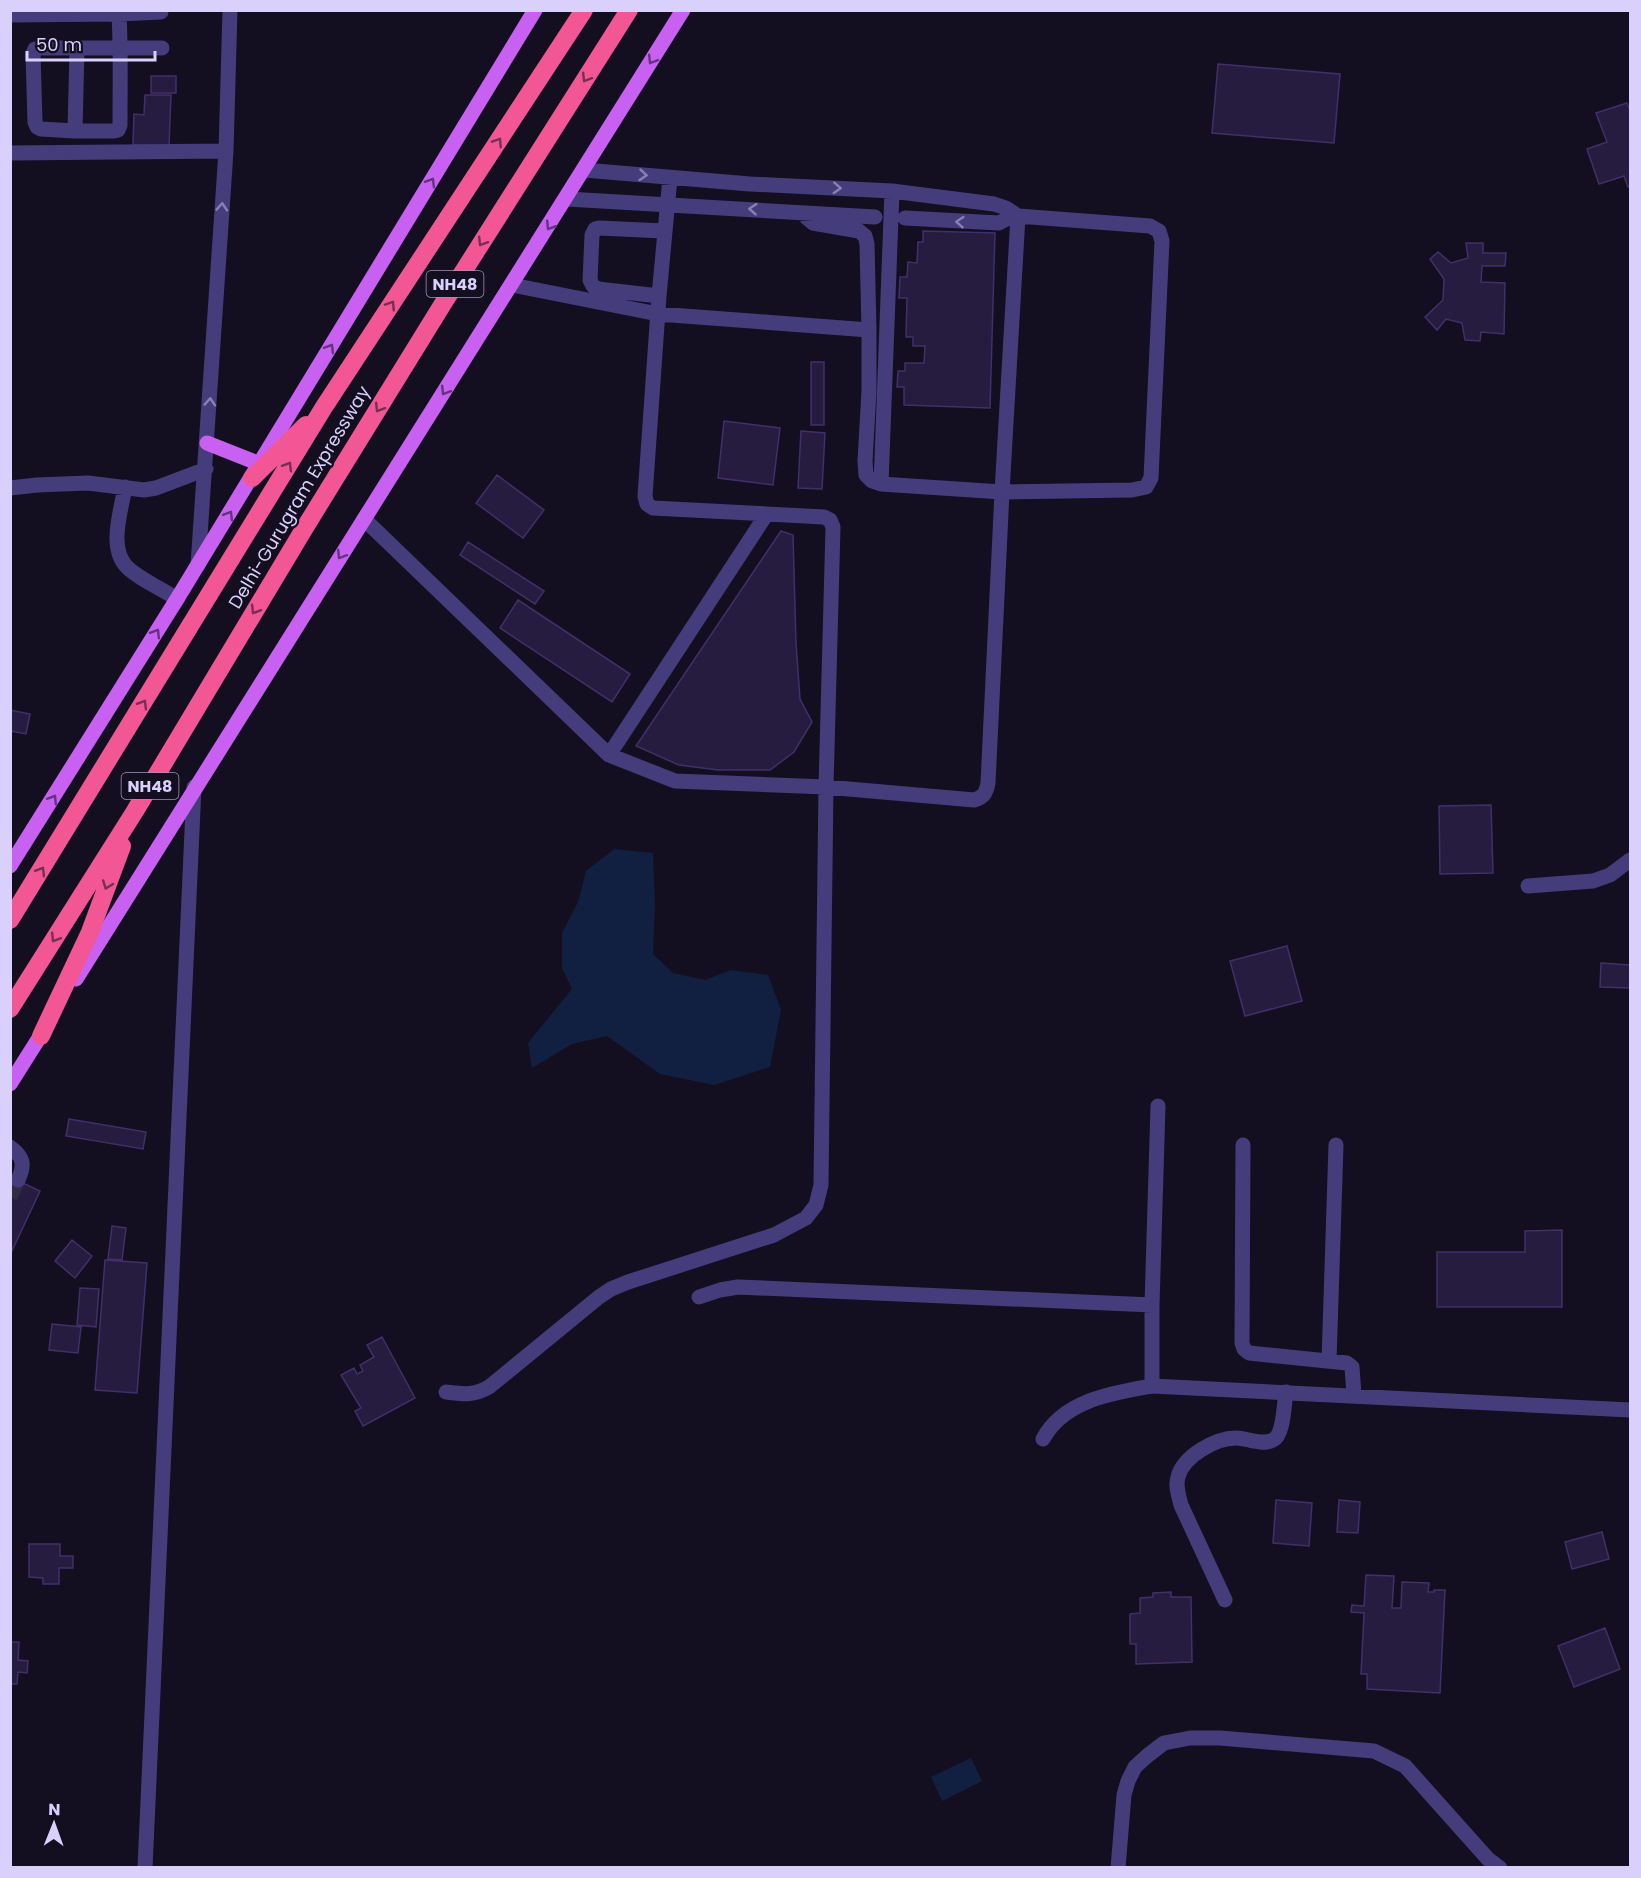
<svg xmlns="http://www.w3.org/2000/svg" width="1641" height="1878" font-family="Poppins,sans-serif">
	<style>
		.water { fill: #112041 }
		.building { fill: #261c3f; stroke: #403069; stroke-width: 1.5 }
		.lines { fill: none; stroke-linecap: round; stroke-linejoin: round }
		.minor-tunnel { stroke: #312c41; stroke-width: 15; stroke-dasharray: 15 8; stroke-linecap: butt }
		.minor { stroke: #453d7b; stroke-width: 15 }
		.major { stroke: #c861f2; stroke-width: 15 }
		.highway { stroke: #f25694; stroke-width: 18 }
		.oneway { stroke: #64347e }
		.oneway2 { stroke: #772f54 }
		.oneway3 { stroke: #8880b5 }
		.labels { text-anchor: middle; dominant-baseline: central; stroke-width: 4.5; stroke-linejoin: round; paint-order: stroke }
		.shield { fill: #130f20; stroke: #9e97b9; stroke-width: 1.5 }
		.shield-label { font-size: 16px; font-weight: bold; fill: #d9d1fb }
		.street-label { font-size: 18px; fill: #d9d1fb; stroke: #130f20 }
	</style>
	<rect width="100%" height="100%" fill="#130f20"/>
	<!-- water -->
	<path class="water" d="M614,849L653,853L655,906L653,954L673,973L705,980L731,970L768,975L781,1010L770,1067L714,1085L660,1074L607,1036L572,1044L532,1068L528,1043L572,989L562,968V933L578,902L586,871Z
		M971,1758L982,1781L942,1801L931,1777Z"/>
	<!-- building -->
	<path class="building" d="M1218,64L1340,74L1334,143L1212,133Z
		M151,76H176V93H151Z
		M145,95H171L169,146L133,145L134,114L144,115Z
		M1627,103L1630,110V186L1628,187L1624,176L1599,184L1587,149L1607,142L1596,113Z
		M923,231L995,233L990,408L904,405V387H897L898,371H905V363H924L925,346H913V337H906L907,298H899L900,277H907L908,262L917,263L918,242H923Z
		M1466,243H1483V253H1506L1505,266H1482L1481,282L1505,283L1504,334L1481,332L1480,341L1465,340L1462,323L1446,319L1437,330L1425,317L1443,300L1444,279L1430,259L1438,252L1451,263L1468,258Z
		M811,362H824V425H811Z
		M724,421L780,428L773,485L718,478Z
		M801,431L825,433L822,489L798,488Z
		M497,475L544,510L523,538L476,503Z
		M781,531L793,535L796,643L800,699L812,722L794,752L770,770H718L679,765L636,746Z
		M468,542L544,591L535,604L460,555Z
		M518,600L630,674L612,702L500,628Z
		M10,710L30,714L26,734L10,731Z
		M1491,805L1493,873L1440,874L1439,806Z
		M1287,946L1302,1001L1245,1016L1230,961Z
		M1601,963L1630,965V988L1600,987Z
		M69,1119L146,1132L143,1149L66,1136Z
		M10,1177L40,1191L10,1255Z
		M112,1226L126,1228L122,1260L108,1259Z
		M1562,1230V1307H1437V1252H1525V1231Z
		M72,1240L92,1256L75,1278L55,1261Z
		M105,1260L147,1263L137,1393L95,1390Z
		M80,1288L99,1289L96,1327L77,1325Z
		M52,1324L81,1327L78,1353L49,1350Z
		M382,1337L415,1398L363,1426L355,1411L361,1408L341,1375L354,1368L357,1374L363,1371L360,1365L374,1357L367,1345Z
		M1276,1500L1312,1503L1309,1546L1273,1543Z
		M1339,1500L1360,1502L1358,1533L1337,1532Z
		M1602,1532L1609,1559L1572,1569L1565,1542Z
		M29,1544H60V1556H73V1568H59V1584H43V1578L29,1577Z
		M1366,1575L1394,1576L1392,1608H1401L1402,1582L1429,1583L1428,1592H1434V1590H1445L1440,1693L1367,1689V1674H1361L1364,1613L1351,1612L1352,1605L1364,1606Z
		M1171,1592V1597H1191L1192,1662L1136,1664V1644H1130V1614L1140,1613V1598L1153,1597V1593Z
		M1605,1628L1620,1669L1574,1687L1558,1646Z
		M10,1642H19L18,1660L28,1661L27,1673L18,1672L17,1684H10Z"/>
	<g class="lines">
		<!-- minor-tunnel -->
		<path class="minor-tunnel" d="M10,1197L18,1180"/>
		<!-- minor -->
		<path class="minor" d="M119,14L161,12
			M10,15L119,14C121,51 120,88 120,125L118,130L114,131H75L41,129L37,127L35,122L33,54L35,49L40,48H162
			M75,131L77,48
			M10,153L226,151
			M584,170L750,184L892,191L994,204L1006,208L1018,216L1150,226L1159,231L1162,241L1151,478L1146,487L1132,490L1002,492L881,484L892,191
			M567,199L875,217
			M807,218L813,223L859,231L865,236L867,244L869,330
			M905,218L999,223L1014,215
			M664,231L599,228L595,229L592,235L590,280L593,286L598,289L659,296L670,178
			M512,285L658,314L869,330V391L865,461L866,475L872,481L881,484
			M125,487C121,512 107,550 129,569C143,581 162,589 177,599
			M10,488L37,485L88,483L144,490L156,488L206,469
			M364,519L609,755L675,781L826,787L974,800C984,797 986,793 988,783L1002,492L1018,216
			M198,565L226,151L230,10
			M609,755L766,515
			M1528,886L1593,881L1610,875L1630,860
			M1243,1145L1242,1343L1244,1349L1249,1353L1347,1363L1352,1367L1354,1395
			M10,1147C24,1157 25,1165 18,1180
			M699,1297L720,1290L738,1287L1152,1305V1386L1630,1410
			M1152,1305L1158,1106
			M1329,1361L1336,1145
			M446,1392C464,1394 473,1396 489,1387L599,1297L611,1289L628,1282L774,1235L806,1218L816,1205L821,1185L826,787L833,527L830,520L824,517L653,508L647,504L645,496L659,296
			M1043,1439C1064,1400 1113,1393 1152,1386
			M1225,1600L1181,1505C1179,1496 1175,1486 1178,1477C1183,1456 1216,1438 1236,1438C1247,1438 1262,1446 1273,1440C1284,1435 1284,1403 1286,1392
			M145,1868L194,787
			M1118,1868L1124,1795L1128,1781L1135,1767L1147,1756L1164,1743L1190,1738H1220L1374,1751L1405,1766L1488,1859L1500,1868"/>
		<!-- major -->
		<path class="major" d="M207,443L260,464
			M10,866L177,599L535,10
			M76,979C276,654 483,335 683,10
			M10,1084L46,1027"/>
		<!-- highway -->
		<path class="highway" d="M252,478L306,425
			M10,920L324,407L584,10
			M10,1009L135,811L304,529L444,302L629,10
			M41,1036L90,932L122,846"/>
	</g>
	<!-- one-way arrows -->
	<defs><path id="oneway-chevron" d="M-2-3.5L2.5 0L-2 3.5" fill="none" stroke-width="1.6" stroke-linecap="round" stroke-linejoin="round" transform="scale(1.5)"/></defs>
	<g class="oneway">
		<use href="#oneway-chevron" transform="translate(652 60) rotate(122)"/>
		<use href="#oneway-chevron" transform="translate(431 182) rotate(-59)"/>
		<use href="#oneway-chevron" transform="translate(550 226) rotate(122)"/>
		<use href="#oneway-chevron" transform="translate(330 348) rotate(-59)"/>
		<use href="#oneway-chevron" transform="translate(445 391) rotate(122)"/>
		<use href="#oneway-chevron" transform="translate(229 515) rotate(-59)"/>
		<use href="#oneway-chevron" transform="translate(341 555) rotate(122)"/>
		<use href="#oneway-chevron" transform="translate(156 633) rotate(-58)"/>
		<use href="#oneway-chevron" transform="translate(53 799) rotate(-58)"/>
	</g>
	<g class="oneway2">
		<use href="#oneway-chevron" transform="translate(586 78) rotate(122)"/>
		<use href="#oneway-chevron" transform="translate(498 142) rotate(-57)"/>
		<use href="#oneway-chevron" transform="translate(482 242) rotate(122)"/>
		<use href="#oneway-chevron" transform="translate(391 305) rotate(-57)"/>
		<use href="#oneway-chevron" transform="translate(379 408) rotate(122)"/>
		<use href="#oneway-chevron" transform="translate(288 466) rotate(-59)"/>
		<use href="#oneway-chevron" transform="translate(255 610) rotate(121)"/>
		<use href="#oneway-chevron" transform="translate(143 704) rotate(-59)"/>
		<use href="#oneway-chevron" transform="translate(41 871) rotate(-59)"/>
		<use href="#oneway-chevron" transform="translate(107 885) rotate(110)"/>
		<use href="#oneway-chevron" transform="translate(55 938) rotate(122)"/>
	</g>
	<g class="oneway3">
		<use href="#oneway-chevron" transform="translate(643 175) rotate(5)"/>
		<use href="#oneway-chevron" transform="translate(837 188) rotate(3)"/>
		<use href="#oneway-chevron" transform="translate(222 207) rotate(-86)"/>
		<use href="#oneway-chevron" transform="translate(753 209) rotate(-176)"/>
		<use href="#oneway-chevron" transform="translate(960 222) rotate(-176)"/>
		<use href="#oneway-chevron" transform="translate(210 402) rotate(-86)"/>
	</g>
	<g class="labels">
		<!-- shield labels -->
		<g class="shield">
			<rect x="426.5" y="271" width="57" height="26" rx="4.5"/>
			<rect x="121.5" y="773" width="57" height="26" rx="4.5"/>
		</g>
		<g class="shield-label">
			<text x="455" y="284">NH48</text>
			<text x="150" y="786">NH48</text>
		</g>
		<!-- street labels -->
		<g class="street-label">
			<text transform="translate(299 497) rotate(-59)">Delhi-Gurugram Expressway</text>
		</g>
	</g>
	<!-- border -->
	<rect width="1641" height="1878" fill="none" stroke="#d9d1fb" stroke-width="24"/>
	<!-- north arrow -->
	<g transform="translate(54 1824) rotate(1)" stroke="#130f20" stroke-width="4.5" paint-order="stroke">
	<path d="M0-4.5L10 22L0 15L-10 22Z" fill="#d9d1fb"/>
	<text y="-9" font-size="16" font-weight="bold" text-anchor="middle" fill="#d9d1fb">N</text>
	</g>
	<!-- scale -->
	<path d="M27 51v9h128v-9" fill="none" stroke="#d9d1fb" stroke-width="3"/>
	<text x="36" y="51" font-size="18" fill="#d9d1fb" stroke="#130f20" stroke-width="4.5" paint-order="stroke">50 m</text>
</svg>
